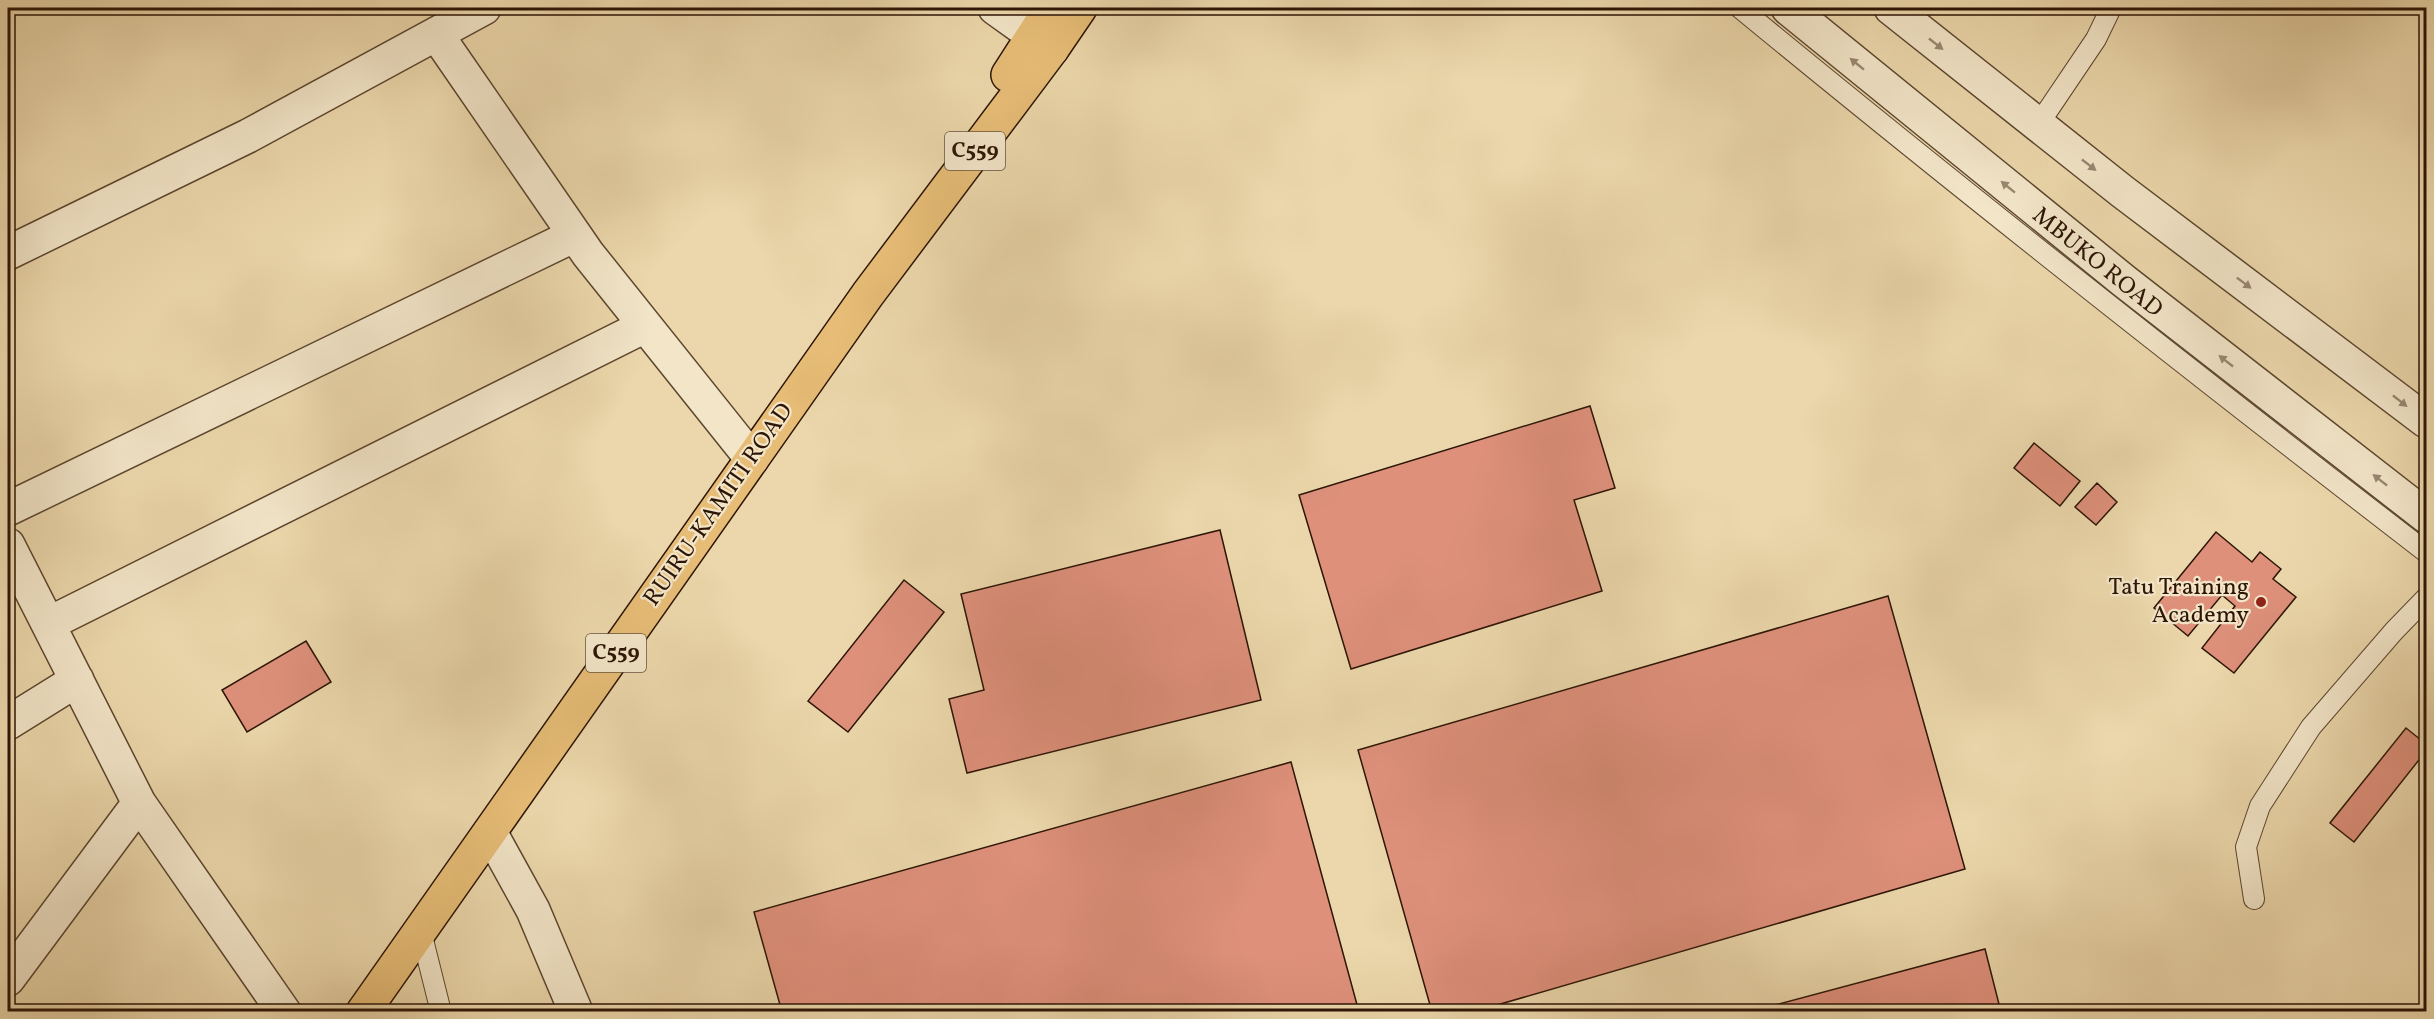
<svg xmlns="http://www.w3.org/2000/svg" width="2434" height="1019" font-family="Vollkorn,serif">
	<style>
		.building { fill: #de907b; stroke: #2d1506; stroke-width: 1.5 }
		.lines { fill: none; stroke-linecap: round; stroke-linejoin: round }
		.service-casing { stroke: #5c462f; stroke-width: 22 }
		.minor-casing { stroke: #5c462f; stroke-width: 36 }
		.primary-casing { stroke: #2d1506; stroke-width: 36 }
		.service { stroke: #f2e5c8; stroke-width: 20 }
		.minor { stroke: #f2e5c8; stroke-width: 33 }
		.primary { stroke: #e6bc76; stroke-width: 33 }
		.oneway { fill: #998771 }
		.poi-dot { fill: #8f2418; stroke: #f2e5c8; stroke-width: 2 }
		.labels { text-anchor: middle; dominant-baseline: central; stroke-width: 4.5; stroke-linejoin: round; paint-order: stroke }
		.shield { fill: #f2e5c8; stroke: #685340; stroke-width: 1.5 }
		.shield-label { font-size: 22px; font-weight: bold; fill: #2d1506 }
		.street-label { font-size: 24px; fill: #2d1506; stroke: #f2e5c8 }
		.poi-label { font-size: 24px; fill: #2d1506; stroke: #f2e5c8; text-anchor: end }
	</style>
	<rect width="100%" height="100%" fill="#ebd7ab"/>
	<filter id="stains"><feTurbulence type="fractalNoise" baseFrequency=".00333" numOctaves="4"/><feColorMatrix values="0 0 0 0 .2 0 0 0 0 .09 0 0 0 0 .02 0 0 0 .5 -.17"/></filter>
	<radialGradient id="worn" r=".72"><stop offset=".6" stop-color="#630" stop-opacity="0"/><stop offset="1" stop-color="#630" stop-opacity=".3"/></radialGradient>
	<!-- building -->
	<path class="building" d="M1590,406L1615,488L1574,500L1602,591L1351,669L1299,495Z
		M2034,443L2080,481L2060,506L2014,468Z
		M2097,483L2117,502L2096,525L2075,507Z
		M1220,530L1261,700L967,773L949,699L984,690L961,594Z
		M2216,532L2252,562L2260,552L2281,569L2273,579L2296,597L2234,673L2202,648L2235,606L2222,595L2188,636L2154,608Z
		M904,580L944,612L848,732L808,701Z
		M1888,596L1965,869L1473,1012H1432L1358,750Z
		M306,641L331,682L247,732L222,690Z
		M2406,728L2426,744V751L2354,842L2330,823Z
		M1291,762L1359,1012H782L754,912Z
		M1985,949L2001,1012H1749Z"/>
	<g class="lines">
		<defs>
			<path id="service" d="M1740,8C1966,194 2195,374 2426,552
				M2038,125L2096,39L2111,8
				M2254,899L2246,847L2260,806L2311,727L2394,631L2426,598
				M421,932L441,1012"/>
			<path id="minor" d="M995,8L1052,49
				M1788,8L2124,281L2426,516
				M1891,8L2123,192L2426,421
				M437,35L588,254L752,459
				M8,253L248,136L484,8
				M8,509L575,235
				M8,545L139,803L284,1012
				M48,624L645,326
				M8,723L77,680
				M490,832L533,910L576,1012
				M8,979L139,803"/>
			<path id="primary" d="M1008,75L1051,8
				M363,1012L868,294L1052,49L1080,8"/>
		</defs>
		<!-- service casing -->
		<use href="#service" class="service-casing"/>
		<!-- minor casing -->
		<use href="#minor" class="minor-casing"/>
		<!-- primary casing -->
		<use href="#primary" class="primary-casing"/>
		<!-- service -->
		<use href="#service" class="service"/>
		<!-- minor -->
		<use href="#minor" class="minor"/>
		<!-- primary -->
		<use href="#primary" class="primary"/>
	</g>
	<!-- one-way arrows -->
	<defs><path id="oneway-solid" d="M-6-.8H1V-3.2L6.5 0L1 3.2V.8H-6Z" transform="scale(1.5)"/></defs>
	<g class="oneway">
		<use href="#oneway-solid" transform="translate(1936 44) rotate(38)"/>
		<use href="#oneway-solid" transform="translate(1857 64) rotate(-141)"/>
		<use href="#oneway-solid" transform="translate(2089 165) rotate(38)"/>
		<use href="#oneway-solid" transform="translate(2008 187) rotate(-141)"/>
		<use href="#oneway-solid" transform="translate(2244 283) rotate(37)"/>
		<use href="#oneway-solid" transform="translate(2226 361) rotate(-142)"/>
		<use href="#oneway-solid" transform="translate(2400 401) rotate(38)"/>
		<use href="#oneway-solid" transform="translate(2380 480) rotate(-142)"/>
	</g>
	<!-- markers -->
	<circle class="poi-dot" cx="2261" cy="602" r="6"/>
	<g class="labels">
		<!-- shield labels -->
		<g class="shield">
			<rect x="945" y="132" width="60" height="38" rx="4.5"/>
			<rect x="586" y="634" width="60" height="38" rx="4.5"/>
		</g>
		<g class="shield-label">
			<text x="975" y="151">C559</text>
			<text x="616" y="653">C559</text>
		</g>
		<!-- street labels -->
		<g class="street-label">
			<text transform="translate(2097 263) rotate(39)">MBUKO ROAD</text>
			<text transform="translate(719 505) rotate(-55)">RUIRU-KAMITI ROAD</text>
		</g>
		<!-- poi labels -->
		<g class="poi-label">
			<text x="2249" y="588">Tatu Training<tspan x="2249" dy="28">Academy</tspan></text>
		</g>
	</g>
	<!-- margin -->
	<rect width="2434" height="1019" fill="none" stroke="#ebd7ab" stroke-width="30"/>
	<rect x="9" y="9" width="2416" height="1001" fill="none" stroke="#2d1506" stroke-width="3"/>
	<rect x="15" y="15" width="2404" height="989" fill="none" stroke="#2d1506" stroke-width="1.5"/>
	<rect width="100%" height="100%" filter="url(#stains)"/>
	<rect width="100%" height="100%" fill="url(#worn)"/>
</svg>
